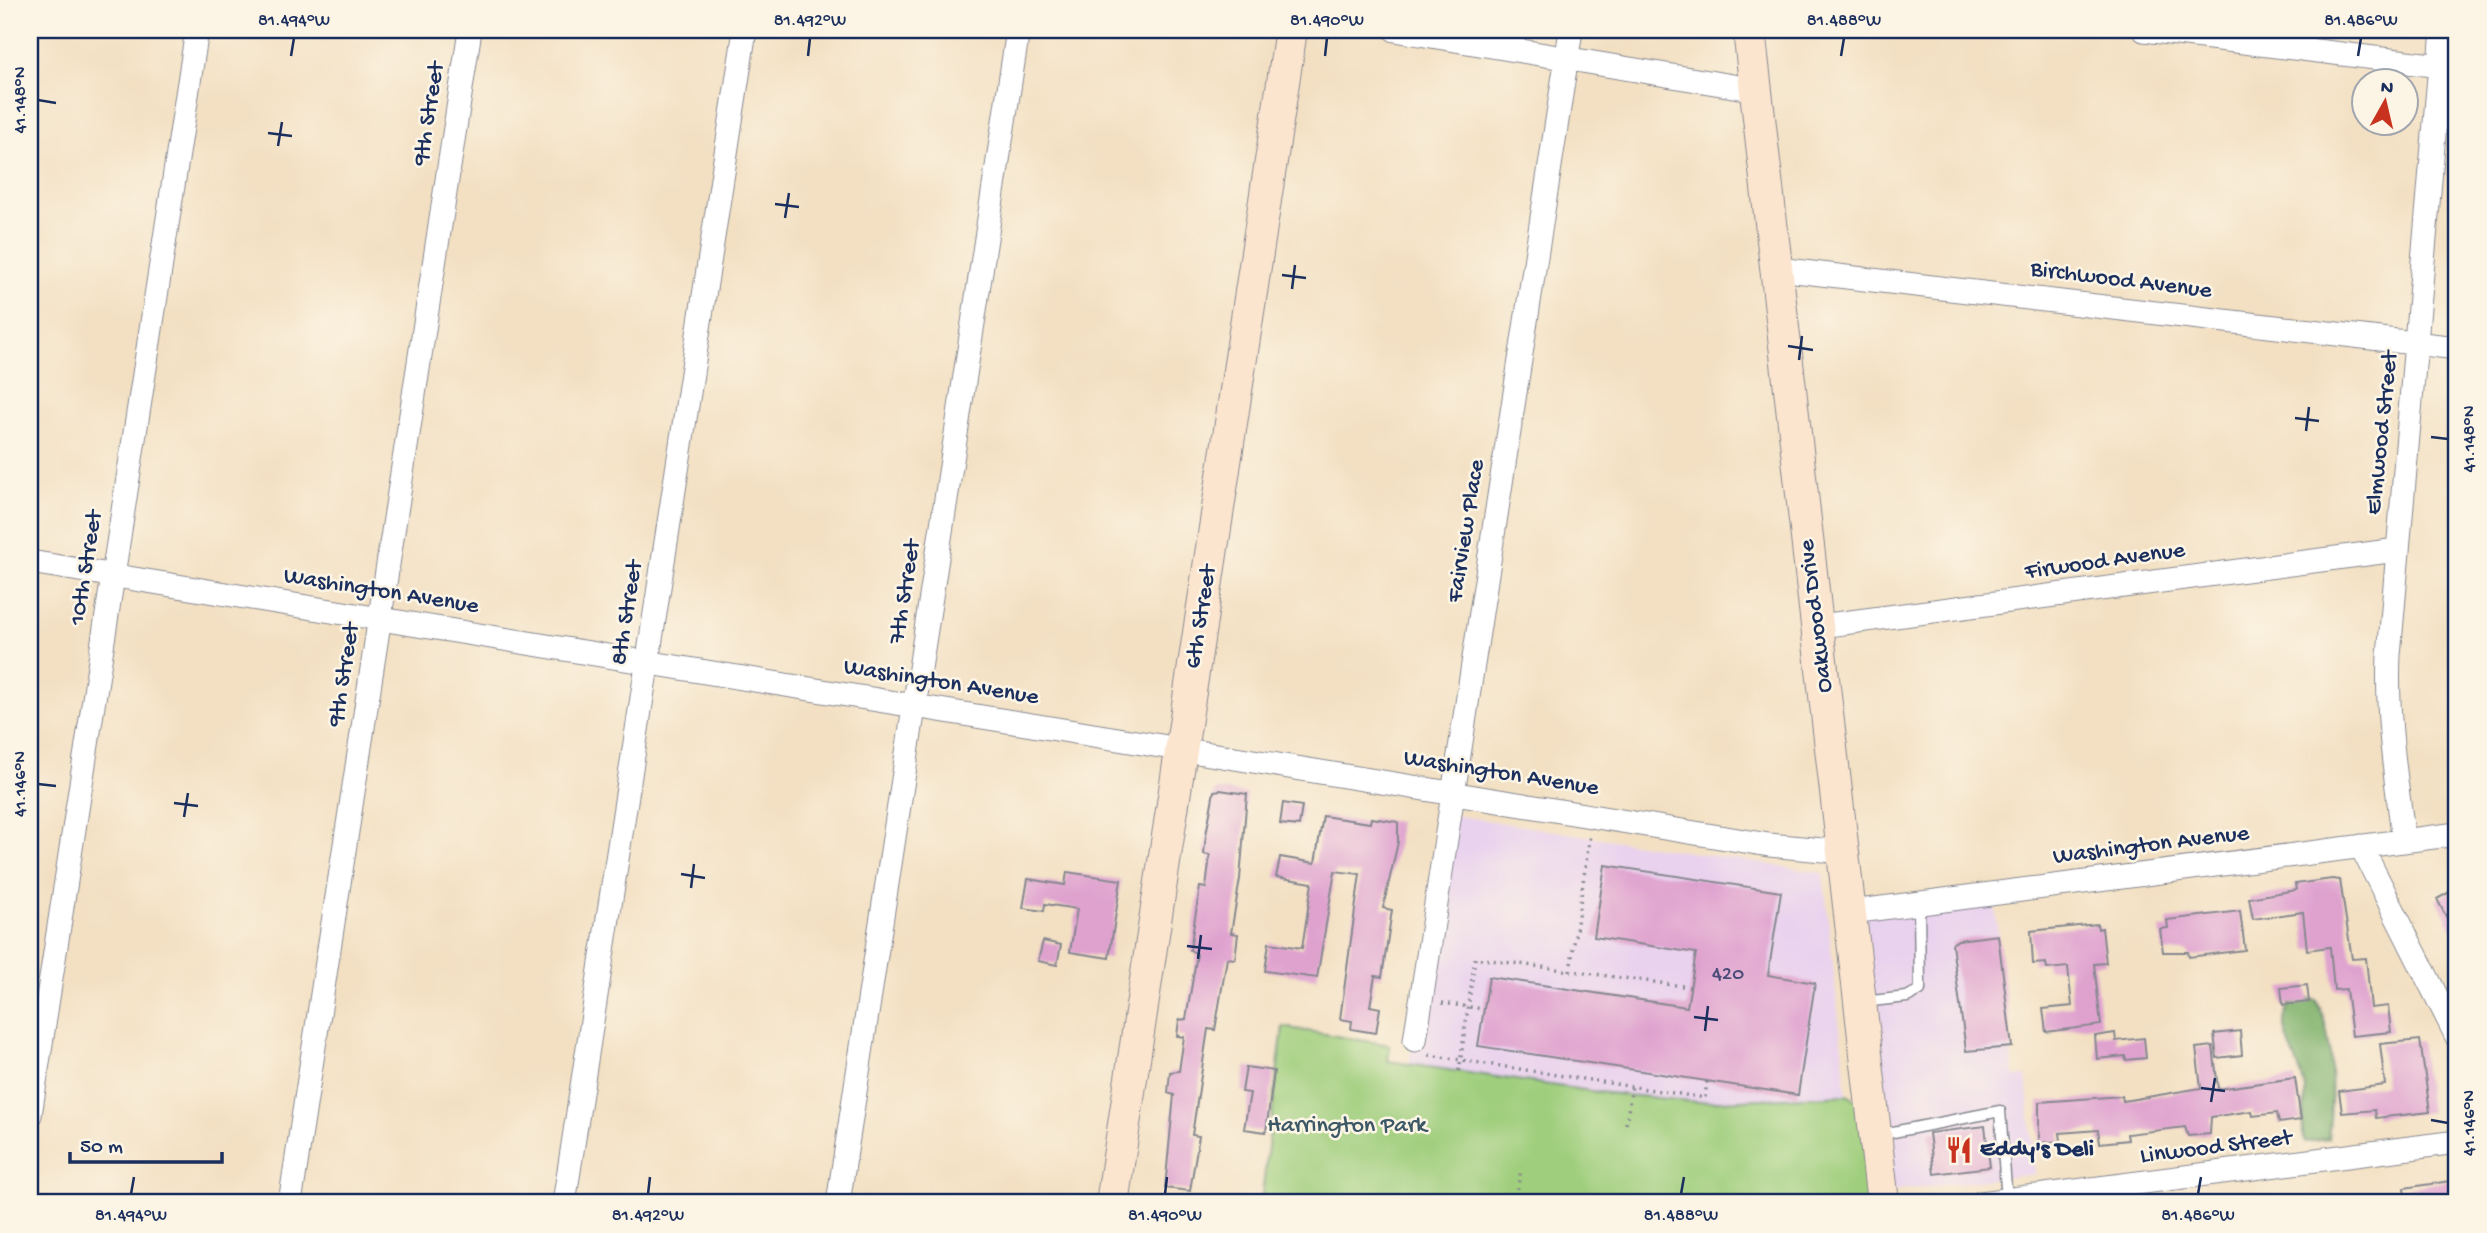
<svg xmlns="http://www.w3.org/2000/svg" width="2487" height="1233" font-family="'Gochi Hand',sans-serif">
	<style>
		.built { fill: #e9d2ee }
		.green { fill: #9fce7c; stroke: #5d7e6d; stroke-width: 2 }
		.forest { fill: #7fb16c; stroke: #4d7065; stroke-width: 2 }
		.building { fill: #dfa2cf }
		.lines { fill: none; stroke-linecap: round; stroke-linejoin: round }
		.lane-casing { stroke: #878890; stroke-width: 13 }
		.street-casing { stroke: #878890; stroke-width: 25 }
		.secondary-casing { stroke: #878890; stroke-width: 34 }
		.path { stroke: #878890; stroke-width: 3.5; stroke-dasharray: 2 5; stroke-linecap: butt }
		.lane { stroke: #fff; stroke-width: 10 }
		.street { stroke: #fff; stroke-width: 23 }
		.secondary { stroke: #fce5cf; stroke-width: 32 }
		.ticks { fill: none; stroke: #1b2f5e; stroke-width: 2.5 }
		.labels { text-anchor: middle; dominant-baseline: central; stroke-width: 5; stroke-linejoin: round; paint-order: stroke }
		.number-label { font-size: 21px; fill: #4c4c7a }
		.street-label { font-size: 24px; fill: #1b2f5e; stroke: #fcf5e5 }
		.park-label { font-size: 24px; fill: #3c5766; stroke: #fcf5e5 }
		.poi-label { font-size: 24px; font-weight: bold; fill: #1b2f5e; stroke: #fcf5e5; text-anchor: start }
		.neatline { fill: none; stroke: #1b2f5e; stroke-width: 2.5 }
		.ticks-label { font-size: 18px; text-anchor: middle; fill: #1b2f5e }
	</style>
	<rect width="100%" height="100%" fill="#fcf5e5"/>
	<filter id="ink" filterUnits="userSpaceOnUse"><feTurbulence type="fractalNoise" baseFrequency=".0143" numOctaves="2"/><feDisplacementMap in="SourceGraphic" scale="14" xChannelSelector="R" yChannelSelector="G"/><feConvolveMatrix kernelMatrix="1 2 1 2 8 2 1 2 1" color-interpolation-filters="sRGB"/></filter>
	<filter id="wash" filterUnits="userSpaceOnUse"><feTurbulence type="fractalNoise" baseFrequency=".00686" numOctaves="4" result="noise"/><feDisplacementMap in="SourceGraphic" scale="28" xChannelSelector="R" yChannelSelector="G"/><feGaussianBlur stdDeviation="1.57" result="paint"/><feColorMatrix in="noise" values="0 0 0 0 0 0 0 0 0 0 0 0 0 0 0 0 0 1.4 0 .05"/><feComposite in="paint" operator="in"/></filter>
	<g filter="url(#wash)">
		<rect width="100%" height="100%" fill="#f3e0c3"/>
		<!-- built -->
		<path class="built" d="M1452,815L1823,873L1847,1095L1698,1102L1617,1094L1409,1064Z
			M1994,897L2014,1077L2026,1076L2035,1174L1883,1192L1851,912Z"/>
		<!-- green -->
		<path class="green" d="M1283,1027L1390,1045L1388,1061L1597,1092L1698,1102L1847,1095L1872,1109L1883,1203H1261Z"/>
		<!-- forest -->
		<path class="forest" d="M2295,998L2316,1000C2335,1034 2333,1100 2328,1139L2305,1142L2303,1135C2301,1121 2306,1106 2305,1091C2303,1061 2268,1026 2295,998Z"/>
		<g id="blocks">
			<!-- building -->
			<path class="building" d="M1220,790L1247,794L1240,879L1231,933L1238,934L1235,959L1227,958L1215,1030L1208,1029L1192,1135L1199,1136L1190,1191L1165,1188L1174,1095L1168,1093L1170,1072L1179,1071L1184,1037L1177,1036L1179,1020L1186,1019L1197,954L1190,950L1193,930L1200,887L1206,888L1210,855L1204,854L1206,835L1214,791Z
				M1283,803L1302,806L1299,826L1280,824Z
				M1323,816L1370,823L1371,818L1398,822V842L1383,908L1392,910L1382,977L1375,976L1370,1006L1380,1008L1376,1033L1351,1029L1352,1021L1340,1019L1360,874L1335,871L1317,978L1265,971L1269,943L1302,948L1312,883L1276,877L1278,868L1280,857L1315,863Z
				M1605,865L1781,892L1768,975L1815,983L1798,1095L1478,1046L1489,977L1687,1007L1696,953L1594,937Z
				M1067,872L1121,880L1109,958L1070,952L1077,909L1045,904L1044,911L1023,908L1028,879L1065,885Z
				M2332,879L2340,880L2352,959L2366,958L2371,1008L2388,1006L2391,1032L2352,1036L2346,989L2334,990L2330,947L2307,950L2303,912L2253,919L2249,898L2296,890L2295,884Z
				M2457,888V938L2437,899Z
				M2240,911L2245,950L2189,957L2188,952H2163L2160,929L2168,928L2167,920Z
				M2097,924L2098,929L2102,928L2106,963L2094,964L2101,1025L2046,1032L2043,1009L2072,1006L2068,967L2047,969L2046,963L2033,964L2031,931Z
				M1998,935L2012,1047L1966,1051L1952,944L1958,940Z
				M1043,941L1061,945L1057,965L1038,961Z
				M2307,985L2309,1002L2283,1005L2281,988Z
				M2240,1031L2242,1055L2217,1058L2214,1034Z
				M2115,1033L2116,1041L2144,1038L2146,1058L2126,1060L2125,1056L2097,1059L2095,1036Z
				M2420,1040L2430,1112L2376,1118L2375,1110L2342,1113L2339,1091L2385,1085L2380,1044Z
				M2213,1046L2218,1089L2295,1078L2301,1120L2279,1123L2277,1113L2253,1116L2252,1111L2211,1117L2210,1134L2188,1136L2185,1127L2127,1134L2128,1140L2100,1143L2098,1130L2060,1133L2061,1141L2039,1143V1102L2122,1096L2123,1101L2201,1088L2196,1048Z
				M1246,1067L1274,1071L1266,1132L1244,1129L1250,1093L1242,1092Z
				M1985,1126L1990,1167L1934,1174L1929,1133Z
				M2457,1180V1202L2406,1203L2404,1188Z"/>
		</g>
	</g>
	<g filter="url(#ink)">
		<use href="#blocks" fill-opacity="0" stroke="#878890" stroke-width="2"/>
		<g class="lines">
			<defs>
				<path id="lane" d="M1863,1002L1907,997L1920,990L1919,904
					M1878,1135L2000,1111L2007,1200"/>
				<path id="street" d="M1395,30L1757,90
					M2144,30L2457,68
					M1778,269L2457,348
					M30,562L1769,845L1845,852
					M1820,626L2397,550
					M2404,841C2396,779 2386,717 2389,655L2443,30
					M2361,846L2457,1037
					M1851,912L2457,834
					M1415,1040L1571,30
					M30,1115L197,30
					M290,1203L470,30
					M564,1203L745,30
					M838,1203L1018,30
					M1981,1203L2457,1142"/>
				<path id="secondary" d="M1749,30L1883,1203
					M1112,1203L1291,30"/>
			</defs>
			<!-- lane casing -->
			<use href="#lane" class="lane-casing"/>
			<!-- street casing -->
			<use href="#street" class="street-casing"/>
			<!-- secondary casing -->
			<use href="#secondary" class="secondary-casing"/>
			<!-- path -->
			<path class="path" d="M1570,971L1590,835
				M1442,1003L1484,1009
				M1429,1055L1705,1098L1707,1081
				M1459,1071L1475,958L1690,987
				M1626,1124L1632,1086
				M1515,1203L1521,1169"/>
			<!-- lane -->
			<use href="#lane" class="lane"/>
			<!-- street -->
			<use href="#street" class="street"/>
			<!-- secondary -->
			<use href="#secondary" class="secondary"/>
		</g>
	</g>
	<!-- ticks -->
	<path class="ticks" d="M291,56L294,38M808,56L810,38M1325,56L1327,38M1841,56L1844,38M2358,56L2361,38M38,100L56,103M268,133L292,136M278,146L282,122M775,204L799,207M785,218L789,193M1282,275L1306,278M1292,289L1295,265M1788,346L1813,350M1799,360L1802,336M2295,418L2319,421M2306,431L2309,407M2431,437L2448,439M38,784L56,786M174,803L198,806M184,817L188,793M681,874L705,878M691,888L694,864M1187,946L1212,949M1198,959L1201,935M1694,1017L1718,1020M1705,1031L1708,1006M2201,1088L2225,1091M2211,1102L2215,1078M2431,1120L2448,1123M131,1194L134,1177M648,1194L650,1177M1165,1194L1167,1177M1681,1194L1684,1177M2198,1194L2201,1177"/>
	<!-- icons -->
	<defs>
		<symbol id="restaurant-bare" viewBox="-9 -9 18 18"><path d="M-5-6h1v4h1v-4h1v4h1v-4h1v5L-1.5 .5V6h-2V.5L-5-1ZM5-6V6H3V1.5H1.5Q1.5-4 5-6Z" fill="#c8321e" stroke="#fcf5e5" stroke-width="2.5" paint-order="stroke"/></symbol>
	</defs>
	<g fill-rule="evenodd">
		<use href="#restaurant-bare" x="1940" y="1131" width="38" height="38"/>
	</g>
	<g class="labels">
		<!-- number labels -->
		<g class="number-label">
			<text x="1728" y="975">420</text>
		</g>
		<!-- street labels -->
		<g class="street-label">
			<text transform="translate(430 114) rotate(-81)">9th Street</text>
			<text transform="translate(2121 281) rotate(7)">Birchwood Avenue</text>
			<text transform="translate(2383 433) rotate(-84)">Elmwood Street</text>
			<text transform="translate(1467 531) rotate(-81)">Fairview Place</text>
			<text transform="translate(2105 562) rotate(-8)">Firwood Avenue</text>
			<text transform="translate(87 568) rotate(-81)">10th Street</text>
			<text transform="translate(381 592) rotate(9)">Washington Avenue</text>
			<text transform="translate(906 592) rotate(-81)">7th Street</text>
			<text transform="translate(628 613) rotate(-81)">8th Street</text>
			<text transform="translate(1817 616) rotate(-97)">Oakwood Drive</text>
			<text transform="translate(1202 617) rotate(-81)">6th Street</text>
			<text transform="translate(345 675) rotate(-81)">9th Street</text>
			<text transform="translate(941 683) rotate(9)">Washington Avenue</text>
			<text transform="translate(1501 774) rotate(9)">Washington Avenue</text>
			<text transform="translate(2151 846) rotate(-7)">Washington Avenue</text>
			<text transform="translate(2216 1148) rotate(-7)">Linwood Street</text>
		</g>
		<!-- park labels -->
		<g class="park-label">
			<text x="1347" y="1126">Harrington Park</text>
		</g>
		<!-- poi labels -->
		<g class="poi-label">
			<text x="1980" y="1150">Eddy's Deli</text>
		</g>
	</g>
	<!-- margin -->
	<rect width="2487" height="1233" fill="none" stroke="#fcf5e5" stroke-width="77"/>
	<!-- north arrow -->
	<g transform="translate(2385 102) rotate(8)"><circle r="33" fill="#fcf5e5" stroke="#a2a6af" stroke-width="2"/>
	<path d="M0-5L12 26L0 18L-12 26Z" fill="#c8321e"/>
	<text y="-10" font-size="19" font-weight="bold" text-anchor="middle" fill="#1b2f5e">N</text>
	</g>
	<!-- scale -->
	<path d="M70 1152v10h152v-10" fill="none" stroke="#1b2f5e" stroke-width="3.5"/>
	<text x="80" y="1152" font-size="21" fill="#1b2f5e" stroke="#fcf5e5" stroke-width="5" paint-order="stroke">50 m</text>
	<rect x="38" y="38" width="2410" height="1156" class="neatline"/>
	<g class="ticks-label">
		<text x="294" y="25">81.494°W</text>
		<text x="810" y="25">81.492°W</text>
		<text x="1327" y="25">81.490°W</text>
		<text x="1844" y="25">81.488°W</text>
		<text x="2361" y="25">81.486°W</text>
		<text transform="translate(19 100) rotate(-90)" y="6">41.148°N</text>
		<text transform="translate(2468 439) rotate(-90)" y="6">41.148°N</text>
		<text transform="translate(19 784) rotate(-90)" y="6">41.146°N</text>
		<text transform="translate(2468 1123) rotate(-90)" y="6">41.146°N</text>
		<text x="131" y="1220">81.494°W</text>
		<text x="648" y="1220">81.492°W</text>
		<text x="1165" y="1220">81.490°W</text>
		<text x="1681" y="1220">81.488°W</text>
		<text x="2198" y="1220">81.486°W</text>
	</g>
</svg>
